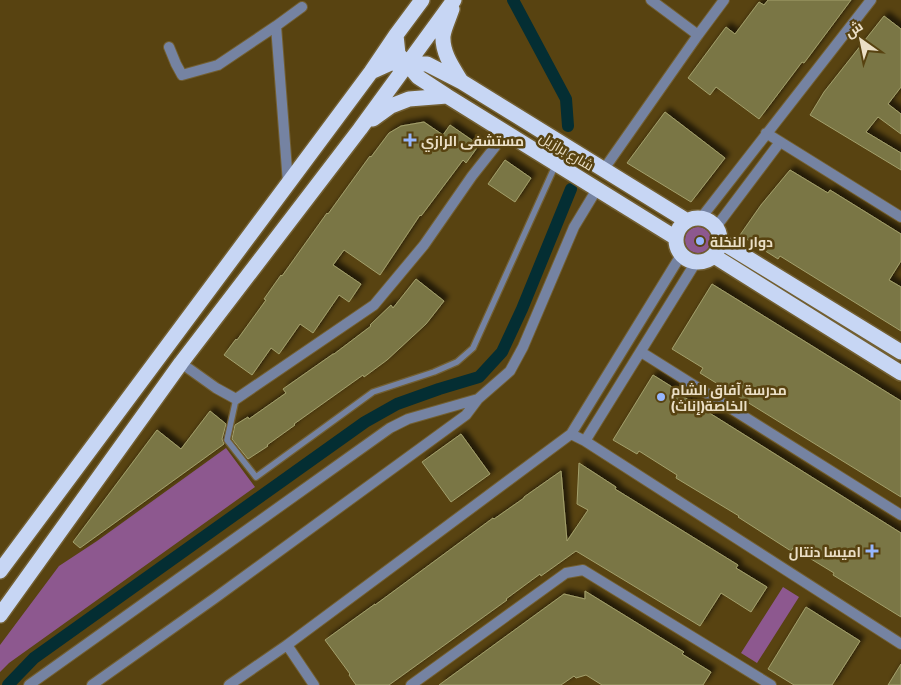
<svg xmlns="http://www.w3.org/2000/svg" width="901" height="685" font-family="'Titillium Web',Cairo,sans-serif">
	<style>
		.green { fill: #8d588f }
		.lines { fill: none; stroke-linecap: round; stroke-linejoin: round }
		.canal { stroke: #042e33; stroke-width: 12 }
		.building { fill: #7a7644; stroke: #a3a06c; filter: url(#shadow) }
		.lane-casing { stroke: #725f32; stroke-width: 8 }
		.street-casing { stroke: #725f32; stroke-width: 12 }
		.highway-casing { stroke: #725f32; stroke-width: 18 }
		.lane { stroke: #7583a2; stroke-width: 5.5 }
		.street { stroke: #7583a2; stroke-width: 10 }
		.highway { stroke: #c7d6f4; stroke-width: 15 }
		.poi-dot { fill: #96b6fd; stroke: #584311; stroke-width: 2 }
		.labels { text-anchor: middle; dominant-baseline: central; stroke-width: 5; stroke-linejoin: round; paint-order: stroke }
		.poi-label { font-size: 14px; font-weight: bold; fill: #ebdfc6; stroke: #584311; text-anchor: start }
		.street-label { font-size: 14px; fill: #ebdfc6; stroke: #584311 }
	</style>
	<defs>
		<filter id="shadow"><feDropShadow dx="4.5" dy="-4.5" stdDeviation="2.5" flood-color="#0009"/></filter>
	</defs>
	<rect width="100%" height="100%" fill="#584311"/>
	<!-- green -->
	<path class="green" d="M685 240a13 13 0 1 1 26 0a13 13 0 1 1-26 0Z
		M226,448L255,487L9,663L0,672V645L59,566L97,541Z
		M783,587L799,597L757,663L741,653Z"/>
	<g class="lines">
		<!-- canal -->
		<path class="canal" d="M513,0L566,99L568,126
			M8,685L34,658L365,422L397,404L439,389L479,377L502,352L522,309L571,189"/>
	</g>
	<!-- building -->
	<path class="building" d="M768,0H851L804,63L802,62L759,119L716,87L710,95L688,78L726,27L735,34L759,2L764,5Z
		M884,16L901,29V87L888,104L901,114V134L878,117L866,132L901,153V170L810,115L824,92Z
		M665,112L725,158L691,202L627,163Z
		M424,122L443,135L450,125L479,145L466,163L463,160L421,216L420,215L380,275L344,250L333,265L361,284L349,302L339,295L313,333L300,324L279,354L271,348L252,375L224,355L236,339L237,340L266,300L264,299L281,275L282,276L327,213L328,214L370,156L371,157L389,133L401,126Z
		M505,160L531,178L515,202L488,184Z
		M790,170L828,193L830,190L901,234V261L889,280L901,287V331L780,256L778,259L740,235L761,205Z
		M416,279L444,301L426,324L387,360L364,377L363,375L294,424L295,425L267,445L268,446L248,459L232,439L235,425L248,417L249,419L286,393L283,389L333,354H334L371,326L370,325L391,305L393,308Z
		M712,284L901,401V497L700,373L703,368L672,349Z
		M653,375L677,390L676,392L901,533V617L833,575L834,573L793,548L791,551L738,517L739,516L676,478L677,475L639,451L637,454L613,440Z
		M210,411L226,424L222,439L224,444L80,548L73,542L157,430L181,449Z
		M461,434L490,474L451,502L422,462Z
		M579,463L616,487L615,489L738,565L736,568L767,587L751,612L721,593L700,626L576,551L541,576L540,574L506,599L507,600L389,685H356L349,675L350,674L325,640L375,604V605L493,518L494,519L524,498V497L561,471L567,541L588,510L577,504Z
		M585,591L684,652L682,654L711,672L703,685H602L586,675L576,678L574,676L561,685H439L564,594L585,599Z
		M806,607L860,641L832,685H794L768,669Z
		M901,664V685H888Z"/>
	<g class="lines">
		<defs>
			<path id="lane" d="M236,399L227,440L256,477L373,392L434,372L457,362L473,348L556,164"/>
			<path id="street" d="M651,0L698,35
				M276,26L302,7
				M169,47L176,64L182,75L218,65L276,26L288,183
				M766,133L901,217
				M604,169L698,35L724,0
				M701,218L871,0
				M716,227L780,142
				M641,352L901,515
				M181,363L216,388L236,399L374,305L424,245L472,176L506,133
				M571,434L585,441L901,644
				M585,441L696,262
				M287,645L314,685
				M29,685L390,428L408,419L478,399L510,371L523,347L574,227L597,189
				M92,685L215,598L466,415L478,399
				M229,685L287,645L571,434L681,255
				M411,685L566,573L583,570L771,685"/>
			<path id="highway" d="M452,9C449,18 444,28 443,36C442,53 453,68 461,81
				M396,35L398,54L407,64L418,77L447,96L676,238
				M371,72L391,63L427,64L462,82L687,221
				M373,119L391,106L409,99L447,96
				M676 240a22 22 0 1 1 44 0a22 22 0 1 1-44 0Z
				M720,241L901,352
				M714,256L901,373
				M0,571L371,72L396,35L422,0
				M0,615L181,363L360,129L454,0"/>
		</defs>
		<!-- lane casing -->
		<use href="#lane" class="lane-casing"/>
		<!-- street casing -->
		<use href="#street" class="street-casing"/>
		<!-- highway casing -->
		<use href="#highway" class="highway-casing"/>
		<!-- lane -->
		<use href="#lane" class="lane"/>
		<!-- street -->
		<use href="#street" class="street"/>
		<!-- highway -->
		<use href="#highway" class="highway"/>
	</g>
	<!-- markers -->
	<g class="poi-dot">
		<path d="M407.5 132.5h5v5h5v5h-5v5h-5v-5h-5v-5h5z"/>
		<circle cx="700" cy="241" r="5"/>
		<circle cx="661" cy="397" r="5"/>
		<path d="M869.5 543.5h5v5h5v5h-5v5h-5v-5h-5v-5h5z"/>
	</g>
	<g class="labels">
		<!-- poi labels -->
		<g class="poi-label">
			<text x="421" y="140">مستشفى الرازي</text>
			<text x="710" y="241">دوار النخلة</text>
			<text x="671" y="389">مدرسة آفاق الشام<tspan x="671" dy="16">الخاصة(إناث)</tspan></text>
			<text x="861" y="551" text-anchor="end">اميسا دنتال</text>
		</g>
		<!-- street labels -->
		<g class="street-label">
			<text transform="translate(567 151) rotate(31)">شارع برازيل</text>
		</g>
	</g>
	<!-- north arrow -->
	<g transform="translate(861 40) rotate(327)" stroke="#584311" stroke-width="4" paint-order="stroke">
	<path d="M0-4L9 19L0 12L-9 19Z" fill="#ebdfc6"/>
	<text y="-8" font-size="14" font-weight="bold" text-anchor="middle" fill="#ebdfc6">ش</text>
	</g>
</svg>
